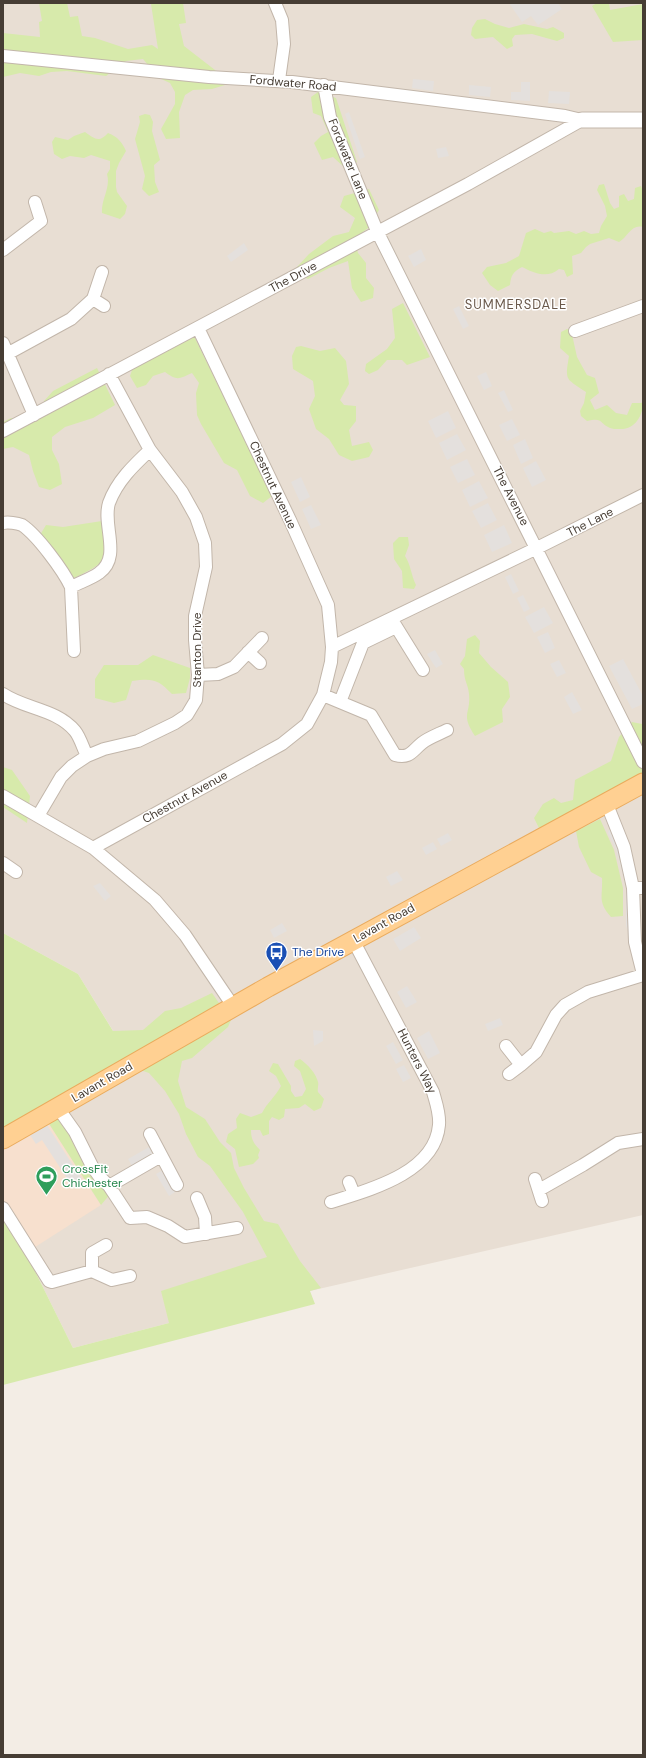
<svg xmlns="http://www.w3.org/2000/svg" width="646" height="1758" font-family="'DM Sans',sans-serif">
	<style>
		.residential { fill: #e8ded3 }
		.commercial { fill: #f7e0ce }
		.green { fill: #d7eaab }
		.parking { fill: #e4e0dd }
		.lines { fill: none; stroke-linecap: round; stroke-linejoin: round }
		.minor-casing { stroke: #c2b6aa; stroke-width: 14 }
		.tertiary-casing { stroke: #c2b6aa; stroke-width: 17 }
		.primary-casing { stroke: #eaab5d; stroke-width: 21 }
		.minor { stroke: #fff; stroke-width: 12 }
		.tertiary { stroke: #fff; stroke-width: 15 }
		.primary { stroke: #ffd092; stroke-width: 19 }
		.labels { text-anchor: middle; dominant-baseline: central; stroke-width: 3; stroke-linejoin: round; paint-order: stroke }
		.street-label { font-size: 12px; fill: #463d34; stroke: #fff }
		.transit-label { font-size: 12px; fill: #164399; stroke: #fff; text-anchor: start }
		.leisure-label { font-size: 12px; fill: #27864d; stroke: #fff; text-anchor: start }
		.neighbourhood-label { font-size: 13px; letter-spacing: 1px; fill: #6a594b; stroke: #fff }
	</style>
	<rect width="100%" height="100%" fill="#f3ede5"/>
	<!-- residential -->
	<path class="residential" d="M3,3H643V1215L169,1323L73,1348L26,1253L46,1119L136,1068L78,974L3,933Z"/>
	<!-- commercial -->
	<path class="commercial" d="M46,1119L101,1205L32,1249L3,1203V1143Z"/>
	<!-- green -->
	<path class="green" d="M39,3H67L70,17L78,16L82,36L95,38L128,49L152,45L158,49L151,4L183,3L186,23L179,24L184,46L215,70L225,85L212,89L193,90L185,95L179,112L180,138L166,139L161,129L175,104V92L170,83L159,78L143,59L126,61L106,76L67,71L51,72L39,76L20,73L3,77V33L40,37L39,22L42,21Z
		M597,3H609L610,10L643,4V40L613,42L592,6Z
		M485,19L495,24L509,28L524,24L547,29L553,27L564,33V38L557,41L532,34L515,35L512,39L513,46L507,49L493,37L475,39L471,35L472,28L477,20Z
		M318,92L336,98L357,162L345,168L333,157L322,160L314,143L321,136L328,132L321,116L313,113L311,97Z
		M145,114L150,115L153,122L152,131L160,160L154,165L155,182L159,192L149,196L142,189L145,176L135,139L140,122L139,116Z
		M85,132C95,139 99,143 108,133C118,137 122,142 126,151L119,163L116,171V187L117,192L127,206L125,214L120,219L102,213C101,199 111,188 107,174L110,169V161L91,155L84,158L70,156L62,159L54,154L52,142L55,137L68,140L74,136Z
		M604,184L610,203L614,209L619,207V196L624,194L628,201L634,199L635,188L641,186L643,192V227C631,224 628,237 619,242L609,238L590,244L586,247L581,253L572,256L573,274L567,277L564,270L559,269C547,279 534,273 522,267C513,272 511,275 510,285L498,291L490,285L482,273L487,267L506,263L519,256L526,233L535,229L544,233L551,231L554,233L569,231L576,234L584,231L591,234L599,233L601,226L607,216L605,206L597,190L599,185Z
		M369,189L379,210L368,228L354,239L358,253L366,263V278L374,288L373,298L361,302L352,288L348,261L329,268L308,279L301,276L296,268L309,254L333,236L349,232L355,218L340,207L344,196Z
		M403,303L430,357L407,365L402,360H387L378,370L369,374L365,371L366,364L387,349L395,338L392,309Z
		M567,329L571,330L577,357L587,375L595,378L599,393L590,400L595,410L607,405L616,413L627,415L632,403H641L643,402C643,416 635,430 619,429C616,429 612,429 610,428C599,423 603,417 587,421L581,416L580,411L584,403L586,392C565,378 565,381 569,356L560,348L561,332Z
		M194,336L272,496L263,503L250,496L237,470L224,463L201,424L197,415L196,393L199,383L192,373C179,379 177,381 165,372L153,376L146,385L137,388L130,376L133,367Z
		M301,346L320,351L335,348L346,361L349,384L340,400L344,405L356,406V421L349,430L352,446L369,442L373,450L369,457L352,461L339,455L329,439L316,429L309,409L315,396L313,381L293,369L292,356L296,347Z
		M97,368L115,405L93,418L65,427L52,437V450L59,464L62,484L50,490L39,487L33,471L29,455L13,447L3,449V422L11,418L30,422L42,416L44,401L53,391Z
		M102,521C108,559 110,561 74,578L40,535L46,525L63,527Z
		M399,537H408L409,545L405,556C411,565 411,575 416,585L414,589L403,588L402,571L394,559L393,543Z
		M475,635L480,641L479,653L491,667L508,682L510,697L502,709L503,722L475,736C460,713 471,715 469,694C468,683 464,682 464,669L460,664L465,656L467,639Z
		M153,655L190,668V678L186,693L172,694C158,679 152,678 132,681L126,700L114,703L95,698V679L104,665H138Z
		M632,722L642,724L643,777L541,832L534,818L543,804L554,798L561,803L573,800L575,780L611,761L619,737Z
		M3,767L12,770L30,796L27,823L3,807Z
		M600,819L614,850L623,888V916L611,917C597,901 603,897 602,878L591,872L579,847L576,831Z
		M3,933L78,974L113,1031L143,1030L165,1011L181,1008L212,993L231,1020L228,1027L192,1058L182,1061L178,1081L186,1107L205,1119L220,1142L231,1153L234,1168L244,1188L264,1221L278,1224L300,1261L321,1288L310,1291L315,1304L3,1385V1215L26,1253L73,1348L169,1323L161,1291L267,1257L243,1212L210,1166L198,1157L186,1134L179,1114L165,1091L149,1073L137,1069L3,1132Z
		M300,1059C307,1064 316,1073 318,1082C319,1085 317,1089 318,1092L324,1099L321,1108L314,1111L305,1104L299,1108L285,1109L284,1117L279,1120L272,1117L269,1121V1134L263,1136L260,1130H251C251,1139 254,1144 260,1150L258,1155L259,1158L253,1164L239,1167L235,1149L226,1142L228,1134L237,1128L236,1119L240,1113L251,1117L262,1113C267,1103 275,1097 281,1086L276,1076L269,1071L273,1063L278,1064L291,1086V1091L295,1097L302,1096L306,1089L300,1071L294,1066L295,1061Z
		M53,1115L64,1121L111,1193L101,1205L46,1119Z"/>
	<!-- parking -->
	<path class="parking" d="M509,3H558L562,9L538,25L531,16L522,22Z
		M413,79L434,81L433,91L412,88Z
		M521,82H530V101L511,100V92H521Z
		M469,85L491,87L490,97L469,95Z
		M549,91L570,92L569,104L548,103Z
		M349,112L365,157L360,159L345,114Z
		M446,147L449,156L438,158L436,149Z
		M244,243L248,250L231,262L227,256Z
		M421,249L426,260L414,267L408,256Z
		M459,306L469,326L463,329L453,309Z
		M486,372L492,386L484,390L477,376Z
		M504,390L513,410L508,412L498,393Z
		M448,411L456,428L436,438L428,421Z
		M512,419L520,435L507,441L499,425Z
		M457,434L466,450L447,460L439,443Z
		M525,439L533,458L521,464L513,445Z
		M467,459L475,475L458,483L450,467Z
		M536,461L546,480L532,487L523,468Z
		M301,477L310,497L300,502L291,482Z
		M479,481L488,498L470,507L462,490Z
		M488,503L497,520L481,528L472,511Z
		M311,505L321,525L311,529L302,509Z
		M504,525L512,543L492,552L484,535Z
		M511,574L519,591L513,594L505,577Z
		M523,595L530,609L524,612L517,598Z
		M544,607L553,623L534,633L525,617Z
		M548,632L555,648L545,653L537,637Z
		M435,650L443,664L436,668L427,654Z
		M623,659L643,696V704L632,709L609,666Z
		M559,660L566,673L557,677L550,664Z
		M572,692L582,710L573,714L564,697Z
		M610,826L620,848L630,887V936L626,926V887L616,849L608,833Z
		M448,833L452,840L441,846L437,839Z
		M433,842L437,849L426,855L422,848Z
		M397,871L403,880L391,886L386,877Z
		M100,883L111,896L105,901L93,886Z
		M282,923L287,931L274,938L270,930Z
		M414,927L421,938L400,951L393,939Z
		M407,986L417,1002L406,1008L397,992Z
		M500,1018L503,1025L488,1031L485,1024Z
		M313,1030L323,1031V1041L314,1046Z
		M429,1031L440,1053L428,1059L417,1038Z
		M393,1042L403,1060L396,1064L386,1046Z
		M404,1065L411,1078L403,1082L396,1069Z
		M47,1125L82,1179L72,1186L42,1140L36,1144L30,1135Z
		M149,1147L153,1154L132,1166L128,1159Z
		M163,1170L175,1192L169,1196L156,1174Z"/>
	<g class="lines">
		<defs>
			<path id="minor" d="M275,3L282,20L284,44L279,80
				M3,56L209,77L292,82L565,116L582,120
				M324,85L330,117L377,231L643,762
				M3,250L41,221L35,202
				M93,299L104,306
				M575,331L643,306
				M3,343L34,415
				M7,354L71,319L93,299L102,272
				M3,431L468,184L582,120
				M3,523C8,522 17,523 22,525C37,535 63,570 71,587C80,582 91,579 99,573C122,557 102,525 109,503C117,481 134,465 150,450
				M71,587L74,651
				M392,620L423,670
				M332,647L537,548L643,495
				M248,652L260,663
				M198,675L218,674L234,667L262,638
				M3,694C25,709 57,709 75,731C80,737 83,748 87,756
				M323,695L371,715L395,755C410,759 412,751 422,743C428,738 439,734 447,730
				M340,702L363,643L396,627
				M3,796L93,848L155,900L185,935L233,1006
				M606,802L624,847L633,888H643
				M38,816L61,777L72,766L87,756L104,749L138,741L175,723L187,715L196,700L198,675L195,640V616L206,567L205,543L196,517L182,492L150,450L109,374
				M93,848L282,744L307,724L323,695L331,662L332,647L328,605L290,520L198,328
				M3,863L16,872
				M633,888L635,942L643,974
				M506,1046L521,1065L536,1052L556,1015L565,1005L588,992L643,975
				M509,1074L521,1065
				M58,1108L75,1132L92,1166L99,1176L109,1186L130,1218L147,1217L168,1226L185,1237L237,1228
				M150,1134L177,1185
				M535,1179L542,1201
				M349,1182L354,1194
				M109,1186L161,1156
				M539,1190L583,1165L618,1143L643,1139
				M197,1198L205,1217L206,1234
				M331,1202C369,1190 435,1173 439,1125C440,1113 436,1103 433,1092L353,940
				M3,1208L49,1281L52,1282L92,1271
				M106,1245L92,1253V1271L112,1280L130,1276"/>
			<path id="tertiary" d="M582,120H643"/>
			<path id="primary" d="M3,1139L268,987L643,783"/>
		</defs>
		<!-- minor casing -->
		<use href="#minor" class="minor-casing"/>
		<!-- tertiary casing -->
		<use href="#tertiary" class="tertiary-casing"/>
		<!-- primary casing -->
		<use href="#primary" class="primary-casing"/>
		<!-- minor -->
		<use href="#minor" class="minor"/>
		<!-- tertiary -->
		<use href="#tertiary" class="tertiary"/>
		<!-- primary -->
		<use href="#primary" class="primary"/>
	</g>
	<!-- icons -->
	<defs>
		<symbol id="bus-pin" viewBox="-11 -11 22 30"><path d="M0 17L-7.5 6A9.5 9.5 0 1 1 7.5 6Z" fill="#1a4fb4" stroke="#fff"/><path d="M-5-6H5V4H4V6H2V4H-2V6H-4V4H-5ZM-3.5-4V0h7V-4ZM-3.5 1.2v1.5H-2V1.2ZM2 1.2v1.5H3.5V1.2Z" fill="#fff"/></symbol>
		<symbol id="stadium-pin" viewBox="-11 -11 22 30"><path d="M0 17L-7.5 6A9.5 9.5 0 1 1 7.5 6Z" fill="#2e9e5b" stroke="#fff"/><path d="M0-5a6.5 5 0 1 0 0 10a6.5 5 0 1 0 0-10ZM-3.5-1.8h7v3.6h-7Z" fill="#fff"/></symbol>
	</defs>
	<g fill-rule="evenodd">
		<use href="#bus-pin" x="264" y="940" width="25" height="34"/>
		<use href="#stadium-pin" x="34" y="1164" width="25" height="34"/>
	</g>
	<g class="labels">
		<!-- street labels -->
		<g class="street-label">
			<text transform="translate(293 83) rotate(5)">Fordwater Road</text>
			<text transform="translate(348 159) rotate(68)">Fordwater Lane</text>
			<text transform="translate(293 277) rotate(-28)">The Drive</text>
			<text transform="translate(273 485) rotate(65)">Chestnut Avenue</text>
			<text transform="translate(511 496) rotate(63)">The Avenue</text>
			<text transform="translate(590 522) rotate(-27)">The Lane</text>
			<text transform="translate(197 650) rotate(-90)">Stanton Drive</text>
			<text transform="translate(185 797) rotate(-29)">Chestnut Avenue</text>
			<text transform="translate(384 923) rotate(-29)">Lavant Road</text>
			<text transform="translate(417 1061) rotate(63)">Hunters Way</text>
			<text transform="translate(102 1082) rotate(-30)">Lavant Road</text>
		</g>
		<!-- transit labels -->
		<g class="transit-label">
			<text x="292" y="952">The Drive</text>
		</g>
		<!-- leisure labels -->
		<g class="leisure-label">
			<text x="62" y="1169">CrossFit<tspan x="62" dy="14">Chichester</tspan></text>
		</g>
		<!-- neighbourhood labels -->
		<g class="neighbourhood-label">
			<text x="516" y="304">SUMMERSDALE</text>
		</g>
	</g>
	<!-- border -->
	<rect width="646" height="1758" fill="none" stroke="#463d34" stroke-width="8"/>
</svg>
